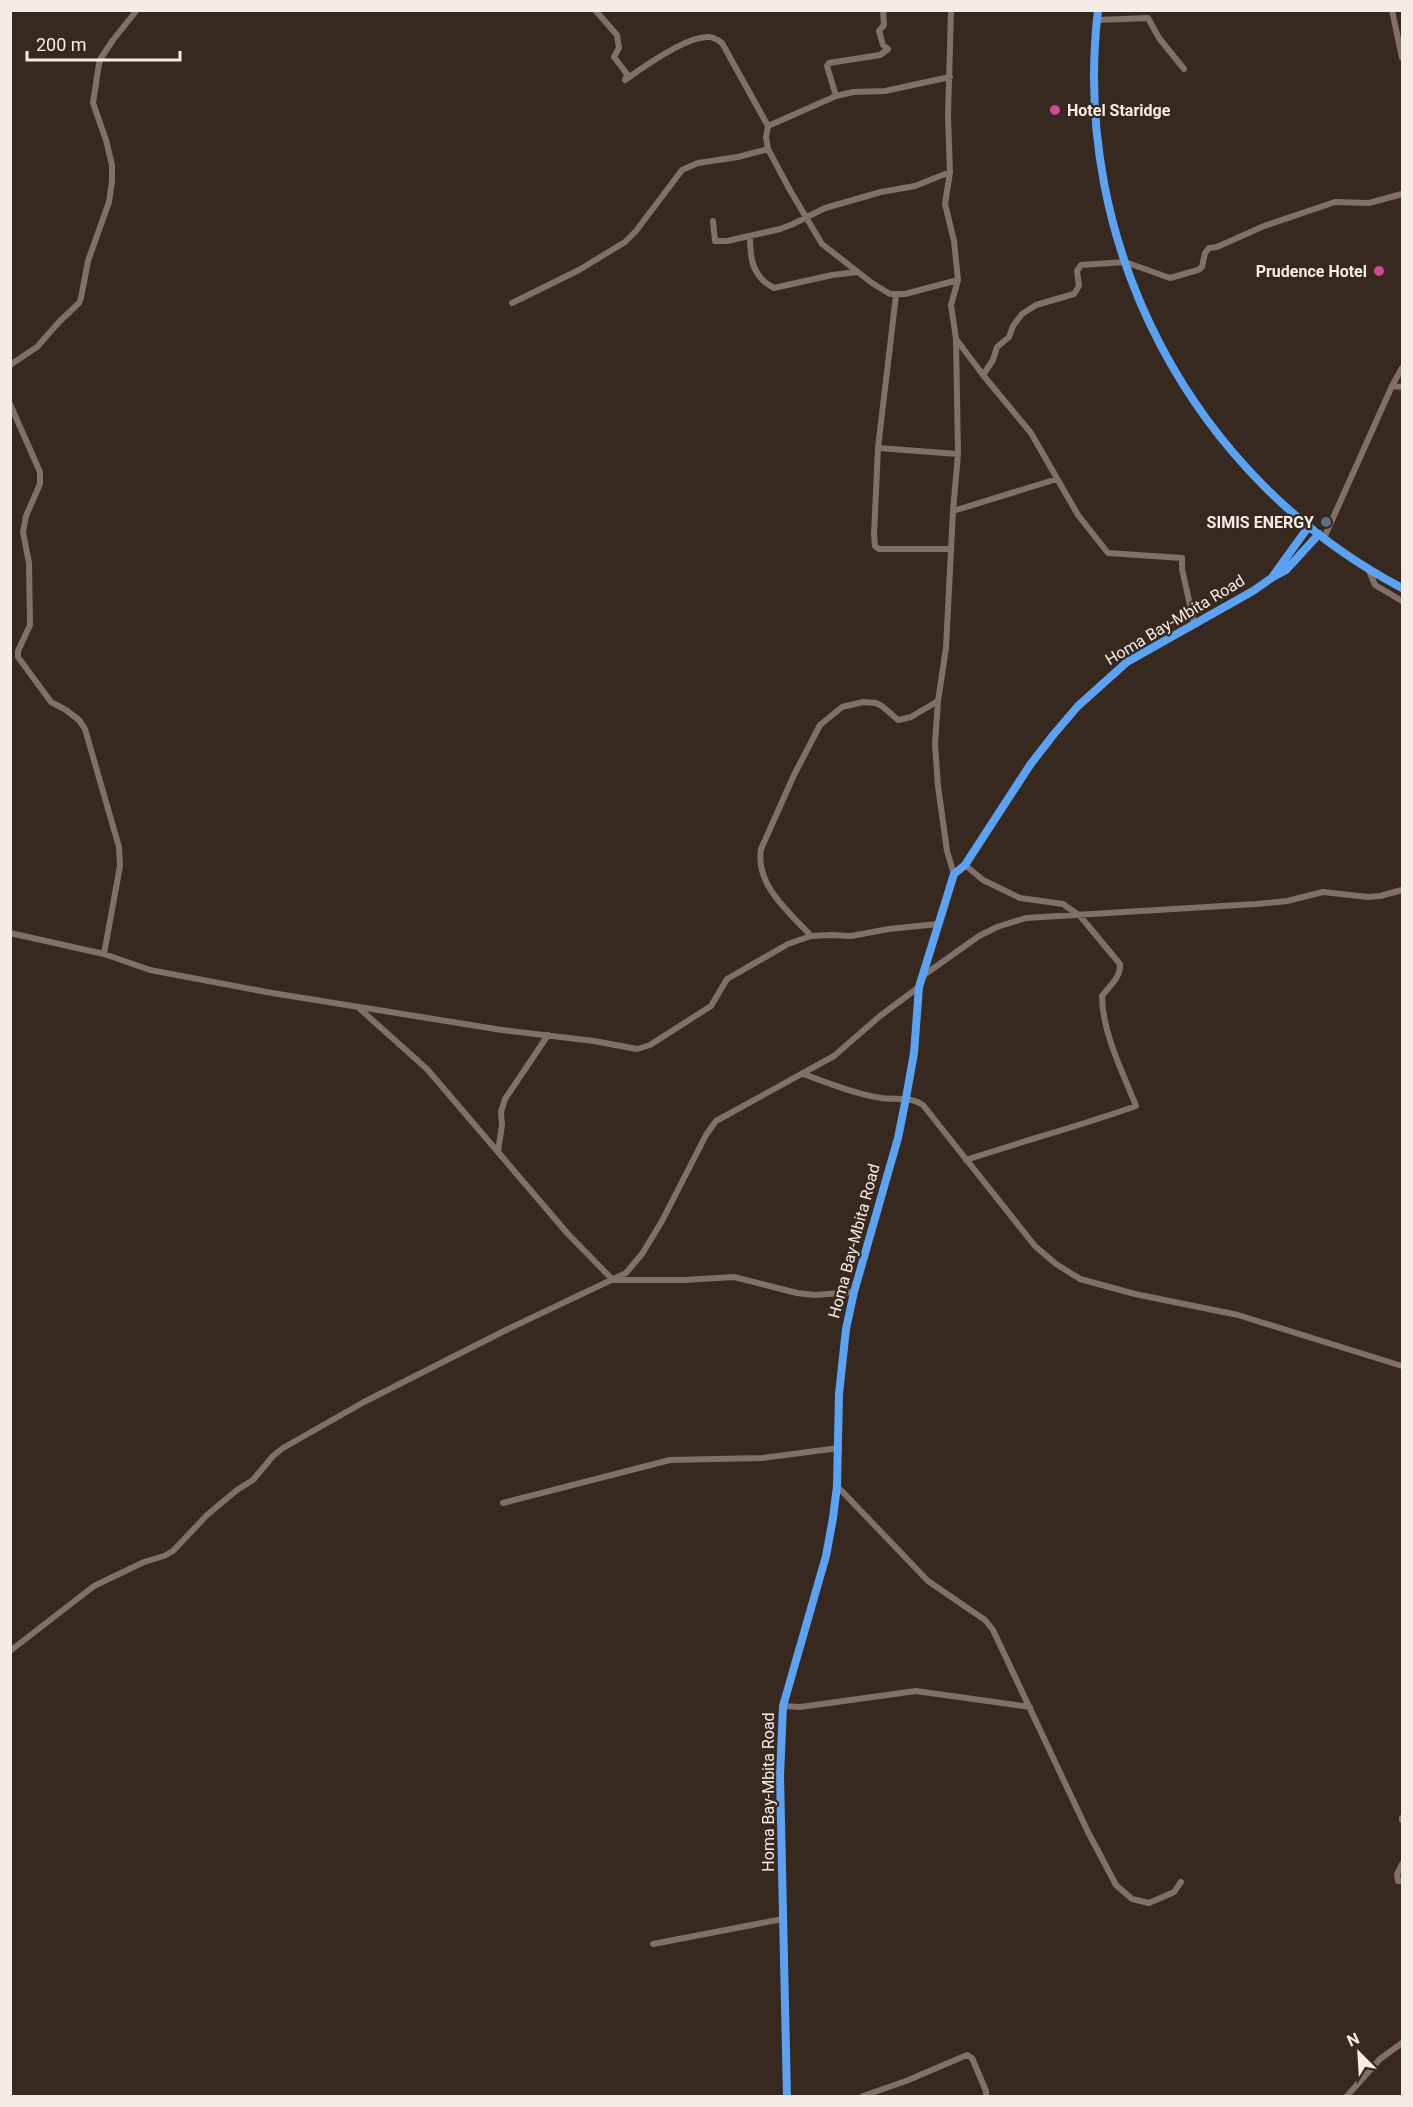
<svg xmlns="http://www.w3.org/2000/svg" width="1413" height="2107" font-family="Roboto,sans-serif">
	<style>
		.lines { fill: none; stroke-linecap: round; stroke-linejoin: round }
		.minor { stroke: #807065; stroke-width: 6 }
		.highway { stroke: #5ca2f3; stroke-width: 8 }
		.hotel-dot { fill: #d1479c; stroke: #372920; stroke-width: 2 }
		.service-dot { fill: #5c6f8a; stroke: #372920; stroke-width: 2 }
		.labels { text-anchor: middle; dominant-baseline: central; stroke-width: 4.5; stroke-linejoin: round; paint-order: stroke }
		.poi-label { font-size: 16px; font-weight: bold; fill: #f5ece6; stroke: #372920; text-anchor: end }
		.street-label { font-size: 16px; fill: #f5ece6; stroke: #372920 }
	</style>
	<rect width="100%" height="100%" fill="#372920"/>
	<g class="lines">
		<!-- minor -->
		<path class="minor" d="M595,10L617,35L619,48L614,57L627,74L625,80
			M951,10L948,116L950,172L945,204L954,241L958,280L951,305L956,339L958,454L953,511L946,648L938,701L935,744L938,786L947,851L954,874
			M1392,10L1402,58
			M1097,20L1148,18L1159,38L1184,69
			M950,77L885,91L853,92L836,96L768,126L766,137L768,149L791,192L822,244L872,283L890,294H905L958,280
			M625,80C643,67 688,35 709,37C714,37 718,40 722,43L768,126
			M836,96L827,66L829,63L880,55L888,49L883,45L879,31L884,25L883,10
			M713,221L715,241H727L780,229L793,224L825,208L881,192L915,186L950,172
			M750,236C750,258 752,277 774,288L832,275L858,272
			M896,295L878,448L874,535L875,546L879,549H951
			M512,303L579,270L625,242L636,231L682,170L698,163L738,157L768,149
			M956,339L983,375L993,360L997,347L1009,337L1013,326L1022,314L1036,305L1074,294L1079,286L1077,271L1081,265L1125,262L1170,278L1198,270L1202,267L1205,253L1209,248L1217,247L1264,226L1335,202L1369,203L1402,194
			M10,365L37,347L59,322L79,303L81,298L88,261L109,202L112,181V165L106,140L93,103L99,64L101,58L113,40L137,10
			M983,375L1031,433L1078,515L1108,553L1182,558V569L1194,623
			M1392,386L1402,387
			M10,404L40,472V484L26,516L23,532L29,563L30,625L18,651V657L51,702L66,710L79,720L85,729L119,847L120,866L104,954
			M878,448L958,454
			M953,511L1057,479
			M1324,538L1392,386L1402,368
			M1368,568L1375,585L1402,601
			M965,865L983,880L1020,898L1063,904L1080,916L1120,964C1121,978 1109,986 1102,996C1102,1032 1123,1073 1136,1106C1080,1126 1023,1141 966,1160
			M10,933L104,954L150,970L272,993L502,1030L594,1041L637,1049L650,1045L711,1006L727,979L788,944L811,936L831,935L851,936L889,929L938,924
			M811,936C789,912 755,885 761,849L794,775L820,725L842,707L863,702L876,703L882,706L898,720L911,717L938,701
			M924,975L979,936L997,927L1026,918L1256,904L1287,901L1323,892L1368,897L1380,896L1402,890
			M360,1009L427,1069L568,1234L613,1280H684L734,1277L797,1293L815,1295L854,1292
			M803,1074C828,1083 855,1094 881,1098C896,1100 909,1096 923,1105L1035,1246L1056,1264L1080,1279L1135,1294L1238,1315L1402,1366
			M498,1151L502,1125L501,1112L505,1099L548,1035
			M837,1486L928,1581L985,1620L993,1630L1088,1832L1116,1885L1132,1899L1149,1903L1174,1892L1181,1882
			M503,1503L670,1460L762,1458L839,1448
			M10,1651L94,1586L144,1562L164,1556L173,1551L207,1515L237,1490L253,1480L273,1456L283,1448L364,1402L508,1329L626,1273L642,1254L662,1221L706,1135L716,1121L834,1056L880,1016L919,987
			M783,1706L800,1707L916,1691L1030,1707
			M1402,1818V1820
			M1402,1864L1397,1874L1398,1881H1402
			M653,1944L783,1919
			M863,2096L906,2081L967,2055L972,2058L986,2091V2096
			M1347,2096L1380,2059L1402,2043"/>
		<!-- highway -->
		<path class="highway" d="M1098,10C1070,246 1193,478 1402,588
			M1273,576L1309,526
			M787,2096L780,1776L783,1706L826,1556L833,1518L837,1486L839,1394L846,1329L854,1292L898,1138L906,1098L914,1053L919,987L954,874L965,865L1030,765L1054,734L1078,706L1127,662L1253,591L1273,577L1286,570L1319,534"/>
	</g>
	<!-- markers -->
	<g class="hotel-dot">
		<circle cx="1055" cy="110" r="6"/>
		<circle cx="1379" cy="271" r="6"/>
	</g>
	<circle class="service-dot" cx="1326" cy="522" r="6"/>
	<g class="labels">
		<!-- poi labels -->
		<g class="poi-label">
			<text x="1067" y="110" text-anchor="start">Hotel Staridge</text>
			<text x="1367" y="271">Prudence Hotel</text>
			<text x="1314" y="522">SIMIS ENERGY</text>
		</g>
		<!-- street labels -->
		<g class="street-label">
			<text transform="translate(1175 620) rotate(-31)">Homa Bay-Mbita Road</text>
			<text transform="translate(854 1241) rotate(-75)">Homa Bay-Mbita Road</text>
			<text transform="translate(768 1792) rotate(-90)">Homa Bay-Mbita Road</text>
		</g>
	</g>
	<!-- border -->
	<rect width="1413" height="2107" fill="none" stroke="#f5ece6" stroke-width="24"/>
	<!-- north arrow -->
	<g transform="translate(1359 2053) rotate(336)" stroke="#372920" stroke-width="4.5" paint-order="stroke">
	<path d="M0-4.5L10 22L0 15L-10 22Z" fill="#f5ece6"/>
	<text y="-9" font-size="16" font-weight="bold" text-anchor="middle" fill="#f5ece6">N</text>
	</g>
	<!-- scale -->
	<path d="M27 51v9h153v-9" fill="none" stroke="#f5ece6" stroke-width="3"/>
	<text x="36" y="51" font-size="18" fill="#f5ece6" stroke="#372920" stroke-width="4.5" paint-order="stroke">200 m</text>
</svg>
